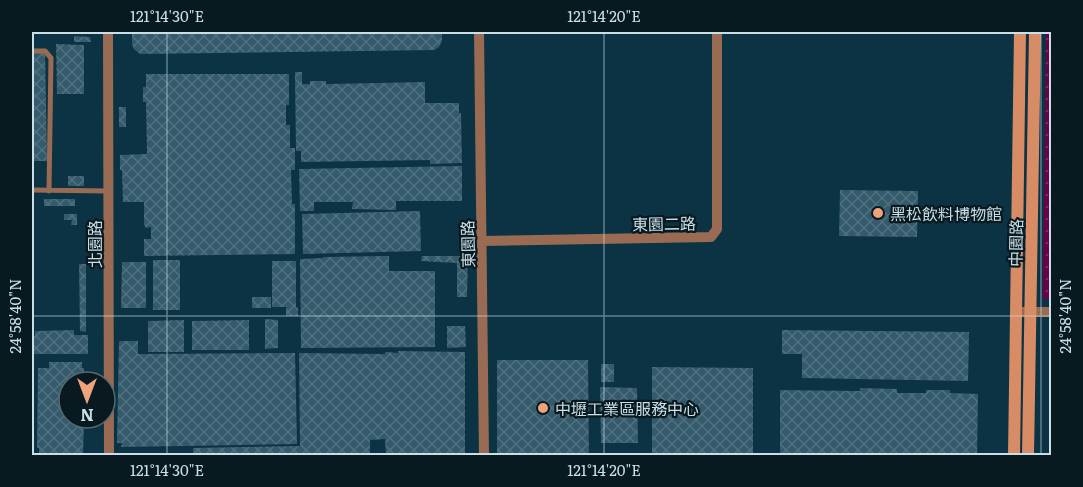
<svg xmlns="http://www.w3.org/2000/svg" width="1083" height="487" font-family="Literata,'Noto Sans TC',serif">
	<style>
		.park { fill: url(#park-dots) }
		.building { fill: url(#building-cross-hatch) }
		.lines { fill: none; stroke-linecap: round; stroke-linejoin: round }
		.service { stroke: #9a6b53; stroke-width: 5 }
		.minor { stroke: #9a6b53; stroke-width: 10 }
		.secondary { stroke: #d78c65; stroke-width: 12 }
		.ticks { fill: none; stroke: #c9dee7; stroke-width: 1.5; stroke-opacity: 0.45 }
		.poi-dot { fill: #f0a27a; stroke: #091920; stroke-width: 2 }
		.labels { text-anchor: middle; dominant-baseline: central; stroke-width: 4.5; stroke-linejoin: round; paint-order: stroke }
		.poi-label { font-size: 16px; fill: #c9dee7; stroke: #091920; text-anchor: start }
		.street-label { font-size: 16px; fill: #c9dee7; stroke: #091920 }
		.neatline { fill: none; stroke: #c9dee7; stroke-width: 2 }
		.ticks-label { font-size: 15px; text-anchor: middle; fill: #c9dee7 }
	</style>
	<defs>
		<pattern id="park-dots" width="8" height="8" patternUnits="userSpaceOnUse" patternTransform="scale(1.5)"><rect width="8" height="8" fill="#6a0047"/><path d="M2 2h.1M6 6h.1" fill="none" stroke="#7e2562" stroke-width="1.8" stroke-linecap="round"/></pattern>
		<pattern id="building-cross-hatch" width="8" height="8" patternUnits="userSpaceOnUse" patternTransform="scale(1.5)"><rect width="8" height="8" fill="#345a6b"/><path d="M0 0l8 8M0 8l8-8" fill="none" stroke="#507180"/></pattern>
	</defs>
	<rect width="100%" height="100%" fill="#0b3343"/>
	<!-- park -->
	<path class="park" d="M1046,32H1052L1051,299H1043Z"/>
	<!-- building -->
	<path class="building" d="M132,32H442V41L439,47L434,50L140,54L134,49L132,45Z
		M74,36L90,37L91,42H74Z
		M56,44L84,45V94H57Z
		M45,50L47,161H32V51Z
		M295,72H302V84H310V81H326V84L425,82V103H459V113H461L462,163L430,164V160L301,162V151H296Z
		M146,74H289V105H286V125H290V148H295V170H291L292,204H295V254L144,256V239H151V227L146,228L144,225V202H123L122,170H120V155L147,154L146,102H143V87H146Z
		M119,107H126V127H119Z
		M462,166V201H396V210L352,209L353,202H314V211H300L299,169Z
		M68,176H84V186H68Z
		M840,190L918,191L917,237L839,236Z
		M44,199H75V206H44Z
		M420,211L421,251L303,254L302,214Z
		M64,214H77V225H71L72,220H64Z
		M463,228H468V253H460V244H462Z
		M389,256V271H435V347L301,348L300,259L323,258V257Z
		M422,256H468L467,297H457V263L421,261Z
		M153,260H180V310H153Z
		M272,261H296V307L298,308V316H286V307H272Z
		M122,262H146V308H121Z
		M79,264H86V332L80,331Z
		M252,297H271V308H252Z
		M265,319L278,320V348L265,349Z
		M184,320V352H148V321Z
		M249,320V350H192V321Z
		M447,326H465L466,347L447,348Z
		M74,330V335H88V354H32V336H35V331Z
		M782,330L969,332L968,381L802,378V354H782Z
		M119,341H138V354L295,353L297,444L121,447L122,443H117Z
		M398,351L465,352V456H386L385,439L370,440V456H193V448L300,446L299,353L385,354V352L398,353Z
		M497,360H588L589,456H497Z
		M49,362H82V368H84V382H69V418H84L83,456H39V448H37L38,368H49Z
		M601,364H614V382H601Z
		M652,367L753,368V456H652Z
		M600,387L637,388L638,443H601Z
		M860,388L897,389V393H926V390H950V393L978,394L977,456H780V390L860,391Z"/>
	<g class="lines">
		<!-- service -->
		<path class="service" d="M32,51H45L51,58L49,191
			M32,190L108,191"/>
		<!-- minor -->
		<path class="minor" d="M108,32L109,456
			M479,32L484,456
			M482,241L711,237L717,229V32
			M1022,312H1052"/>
		<!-- secondary -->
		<path class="secondary" d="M1014,456L1020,32
			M1028,456L1035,32"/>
	</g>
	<!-- ticks -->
	<path class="ticks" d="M167,32V456M604,32V456M1041,32V456M32,316H1052"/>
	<!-- markers -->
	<g class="poi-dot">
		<circle cx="878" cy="213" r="6"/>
		<circle cx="543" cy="408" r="6"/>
	</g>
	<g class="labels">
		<!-- poi labels -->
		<g class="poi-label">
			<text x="890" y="213">黑松飲料博物館</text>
			<text x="555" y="408">中壢工業區服務中心</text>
		</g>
		<!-- street labels -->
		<g class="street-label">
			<text transform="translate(664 223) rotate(-1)">東園二路</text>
			<text transform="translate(1015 243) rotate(-89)">中園路</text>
			<text transform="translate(94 244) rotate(-90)">北園路</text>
			<text transform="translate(467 244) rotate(-91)">東園路</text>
		</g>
	</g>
	<!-- border -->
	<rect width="1083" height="487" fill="none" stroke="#091920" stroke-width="66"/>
	<!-- north arrow -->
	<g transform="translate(87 400) rotate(180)"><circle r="28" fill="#091920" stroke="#566870" stroke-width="1.5"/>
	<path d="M0-4.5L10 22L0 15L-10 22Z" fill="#f0a27a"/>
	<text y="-9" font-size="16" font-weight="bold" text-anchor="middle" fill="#c9dee7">N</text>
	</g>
	<rect x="33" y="33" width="1017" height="421" class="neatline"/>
	<g class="ticks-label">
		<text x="167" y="22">121°14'30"E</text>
		<text x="604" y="22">121°14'20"E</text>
		<text transform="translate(1066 316) rotate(-90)" y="5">24°58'40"N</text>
		<text transform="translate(16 316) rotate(-90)" y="5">24°58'40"N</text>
		<text x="167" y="476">121°14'30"E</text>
		<text x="604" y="476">121°14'20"E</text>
	</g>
</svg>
